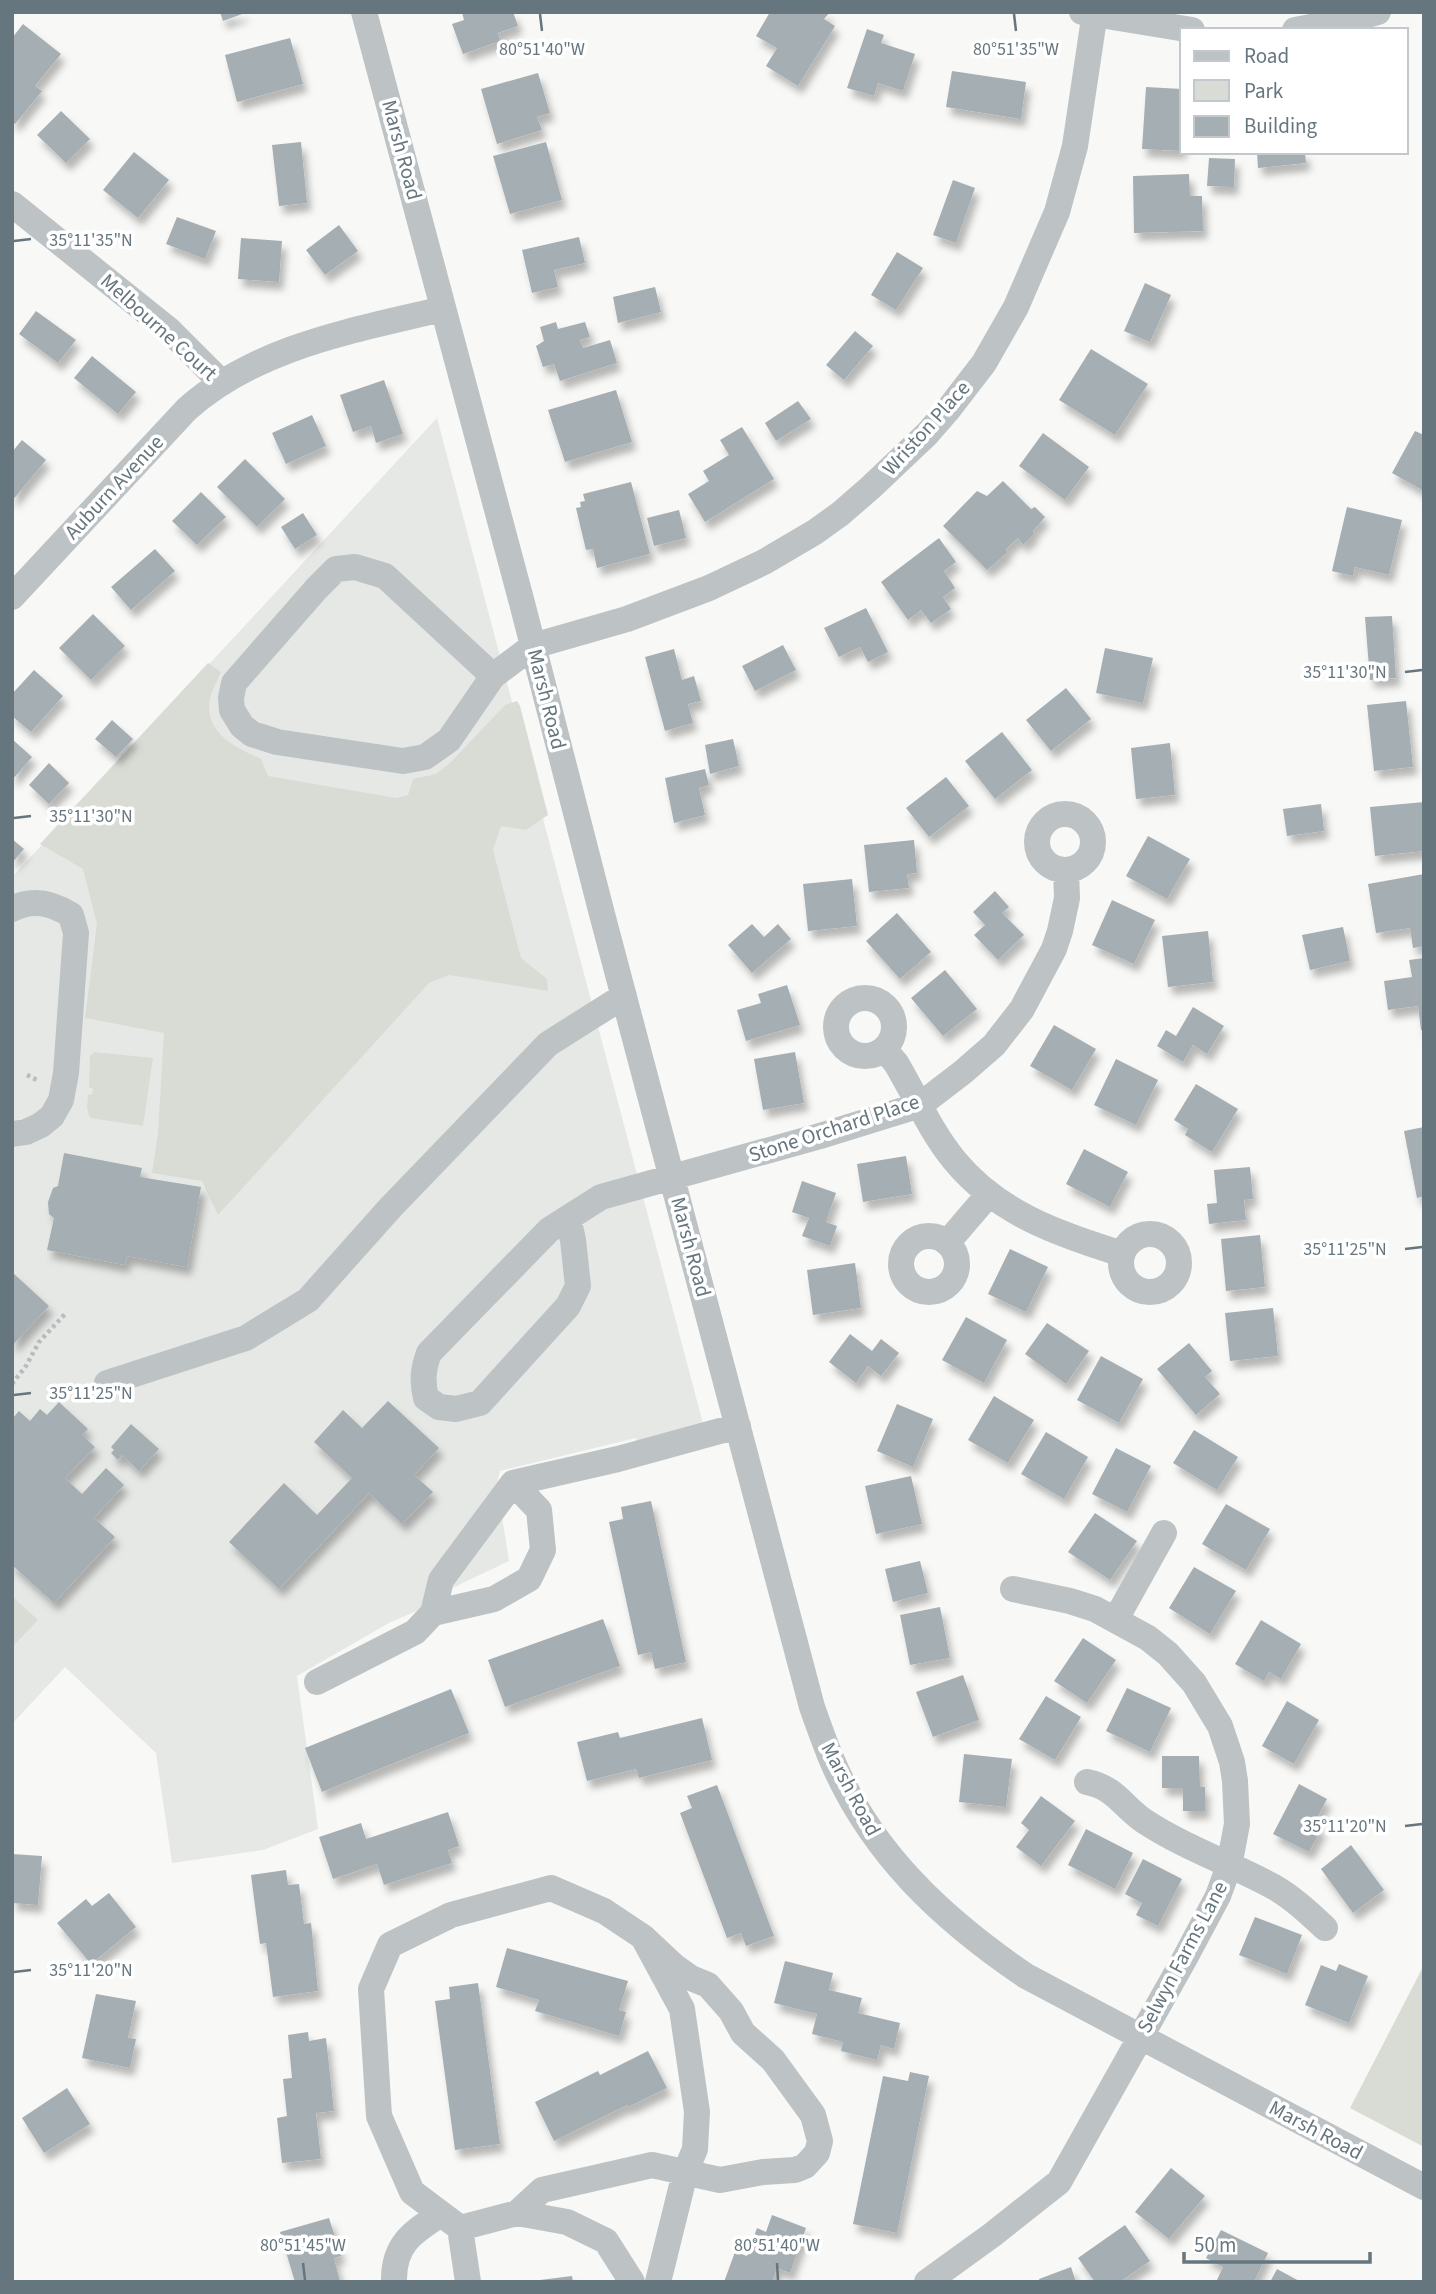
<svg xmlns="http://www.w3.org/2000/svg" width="1436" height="2294" font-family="'Source Sans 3',sans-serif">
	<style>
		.built { fill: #e6e8e6 }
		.green { fill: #d8dcd5 }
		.building { fill: #a5aeb2; filter: url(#shadow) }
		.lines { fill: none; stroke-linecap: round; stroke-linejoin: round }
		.path { stroke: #b8bcbe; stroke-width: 4.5; stroke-dasharray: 3.5 3.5; stroke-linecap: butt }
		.minor { stroke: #bdc2c5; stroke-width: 26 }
		.ticks { fill: none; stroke: #66767e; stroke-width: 2.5 }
		.labels { text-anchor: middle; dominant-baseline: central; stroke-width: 7; stroke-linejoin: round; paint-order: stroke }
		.street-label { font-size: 21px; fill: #66767e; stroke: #fff }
		.ticks-label { font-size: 18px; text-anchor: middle; fill: #66767e; stroke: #fff; stroke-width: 7; stroke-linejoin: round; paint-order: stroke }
	</style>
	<defs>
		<filter id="shadow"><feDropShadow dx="4.5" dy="8" stdDeviation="3.5" flood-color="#0004"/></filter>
	</defs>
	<rect width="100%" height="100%" fill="#f8f8f6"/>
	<!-- built -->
	<path class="built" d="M437,418L706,1435L639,1454L636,1438L500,1471L497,1484L509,1561L442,1593L444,1599L389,1623L297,1676L318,1829L263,1850L172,1863L156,1753L65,1667L12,1724V877Z"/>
	<!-- green -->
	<path class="green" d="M208,663L221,672C217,681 210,694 209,704C208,736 237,748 261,759L268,776L396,798L408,795L413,779L436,774L450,763L505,705L517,701L520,706L548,815L526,830L501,826L493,850L521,958L547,979L548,991L449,975L429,983L218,1215L202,1181L152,1173L158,1133L164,1033L85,1018L97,924L83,869L40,844Z
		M94,1052L153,1058L143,1126L90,1118L87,1108L88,1095L92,1094L93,1089L89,1087L90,1056Z
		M12,1596L38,1620L12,1647Z
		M1424,1965V2147L1350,2108Z"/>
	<!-- building -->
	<path class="building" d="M220,12H245V13L223,21Z
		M462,12H513L518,26L498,33L500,41L463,54L452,24L464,20Z
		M770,12H830L824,19L835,26L798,86L766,66L777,48L756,36Z
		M23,24L61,54L35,86L42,91L15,124L12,122V38Z
		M867,29L884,35L881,43L915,54L903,91L878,83L874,96L847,88Z
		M290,38L303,84L237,102L225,55Z
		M952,71L1026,82L1021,119L946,107Z
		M538,73L550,113L537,117L542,130L497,144L481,89Z
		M1146,87L1182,89V151L1142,149Z
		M61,111L90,139L66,163L37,135Z
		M301,142L307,203L279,206L272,145Z
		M546,142L562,200L510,214L493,156Z
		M134,152L169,180L138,218L103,190Z
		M1257,152H1305L1306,163L1258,168Z
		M1209,158L1235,159L1234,187L1207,186Z
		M1189,174L1190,196H1202L1203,231L1134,233L1133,176Z
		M953,180L975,188L956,243L933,235Z
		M177,217L216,231L205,259L166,244Z
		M339,225L358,251L325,275L306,250Z
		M579,237L585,263L554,270L558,287L532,293L522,250Z
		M241,238L282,241L279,282L238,279Z
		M897,252L923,268L896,310L871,295Z
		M1145,283L1171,295L1150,342L1124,331Z
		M655,287L661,312L618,323L613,297Z
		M36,311L76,340L58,363L19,334Z
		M556,322L558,329L585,322L590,337L580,340L583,348L610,340L617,363L560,381L554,364L543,367L536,346L544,341L540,327Z
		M855,331L873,346L844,380L826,365Z
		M1091,349L1148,384L1115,435L1059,400Z
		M92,356L136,392L118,414L74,378Z
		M384,380L403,434L376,443L371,426L353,432L340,395Z
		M616,390L632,442L565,462L548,410Z
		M798,401L811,419L776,441L765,423Z
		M312,415L326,446L286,464L272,433Z
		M742,427L774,479L705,522L688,494L709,481L703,471L729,455L720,440Z
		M1415,431L1424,435V491L1392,473Z
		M1043,433L1089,467L1065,500L1019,466Z
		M22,440L46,460L12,501V452Z
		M245,459L285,499L257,527L217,487Z
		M1003,481L1031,509L1035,507L1045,517L1033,531L1034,534L1023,545L1018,538L1006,549L1007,553L987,570L943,526L977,491L987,496Z
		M631,482L650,554L597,568L593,549L586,550L576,508L581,507L580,502L585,501L583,494Z
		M201,492L226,517L197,545L172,521Z
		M1347,507L1402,520L1389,575L1355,567L1353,576L1332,571Z
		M679,510L686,538L654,546L647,518Z
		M303,513L317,535L295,549L281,527Z
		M939,538L956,562L944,571L955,588L943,597L951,609L931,623L921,610L908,620L881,582Z
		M155,549L175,571L131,610L111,587Z
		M866,608L888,652L868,662L860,647L839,657L824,628Z
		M93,614L125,646L91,680L59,648Z
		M1392,616L1396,678L1370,680L1365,617Z
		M783,645L796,670L755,691L742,666Z
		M1105,648L1153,658L1143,703L1096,693Z
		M674,649L682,680L694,676L701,701L688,704L693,723L665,731L645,657Z
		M34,670L63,696L31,732L12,716V694Z
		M1066,688L1091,719L1051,751L1026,720Z
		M1406,701L1413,767L1374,771L1367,705Z
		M112,720L133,739L116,757L95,739Z
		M1002,732L1032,770L995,799L965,761Z
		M12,739L32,757L12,780Z
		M733,739L739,766L710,774L705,745Z
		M1170,743L1175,795L1136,799L1131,748Z
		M49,763L69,783L49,804L29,785Z
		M705,769L709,785L699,788L705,815L674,823L665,778Z
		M946,777L969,806L929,837L906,808Z
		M1424,802V851L1375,856L1370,807Z
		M1321,804L1324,831L1287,836L1283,809Z
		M1148,836L1190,859L1167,899L1126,876Z
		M12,839L24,849L12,863Z
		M914,840L917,873L907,874L909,888L869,892L864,845Z
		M1424,874V946L1413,948L1410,928L1376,933L1368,884Z
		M852,879L857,926L808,931L803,884Z
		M995,891L1009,907L1002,913L1024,935L998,960L974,935L985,925L973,912Z
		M1112,900L1155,920L1134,964L1092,945Z
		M897,913L931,952L900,979L866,941Z
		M752,924L764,937L778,924L791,939L752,973L728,945Z
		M1343,927L1350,961L1310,970L1302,935Z
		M1208,931L1213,982L1168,987L1162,936Z
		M1424,958V1030H1421L1418,1006L1388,1010L1384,981L1412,977L1409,960Z
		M945,970L977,1009L943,1036L911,998Z
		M787,985L800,1025L746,1041L737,1010L761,1003L758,994Z
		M1193,1007L1224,1026L1207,1054L1193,1045L1183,1062L1157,1046L1166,1030L1176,1036Z
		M1054,1025L1096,1049L1072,1090L1030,1066Z
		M795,1052L804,1103L763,1110L754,1059Z
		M1116,1059L1158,1080L1136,1125L1094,1105Z
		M1196,1084L1238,1109L1212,1152L1185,1135L1188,1129L1174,1120Z
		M1424,1127V1196L1417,1198L1404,1131Z
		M1084,1149L1128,1172L1110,1207L1066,1184Z
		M64,1153L142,1168L140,1177L201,1187L187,1267L127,1256L125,1265L47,1250L54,1218L49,1214L48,1202L53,1188L58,1186Z
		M906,1156L912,1194L863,1202L857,1164Z
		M1250,1167L1253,1199L1244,1200L1246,1220L1209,1224L1207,1204L1217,1203L1214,1170Z
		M802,1181L836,1193L826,1222L837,1226L830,1246L802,1236L809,1218L792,1212Z
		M1260,1235L1265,1287L1226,1291L1221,1239Z
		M1010,1249L1048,1267L1026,1312L988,1294Z
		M855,1263L861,1308L813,1315L807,1270Z
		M12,1272L49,1306L12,1346Z
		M1273,1308L1278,1356L1230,1361L1225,1313Z
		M966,1317L1007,1340L984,1383L942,1360Z
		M1047,1323L1089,1351L1066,1384L1025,1354Z
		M850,1334L872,1351L881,1339L899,1353L881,1376L868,1366L856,1383L829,1362Z
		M1189,1343L1212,1371L1205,1377L1220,1394L1196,1415L1157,1369Z
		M1101,1356L1143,1379L1119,1423L1077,1400Z
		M994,1396L1034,1420L1008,1463L968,1440Z
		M388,1401L439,1448L414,1475L433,1492L402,1524L369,1493L279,1589L229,1542L284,1483L317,1515L352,1478L314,1442L343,1410L362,1428Z
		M59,1402L88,1429L82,1435L95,1447L65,1478L82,1494L106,1468L124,1485L94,1518L115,1537L54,1603L12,1565V1419L19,1411L30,1421L40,1409L47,1415Z
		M897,1404L933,1419L913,1467L877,1451Z
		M131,1424L159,1449L139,1471L122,1455L118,1460L111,1453L114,1450L111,1447Z
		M1194,1430L1238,1457L1217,1490L1173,1463Z
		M1046,1432L1088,1457L1064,1499L1021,1474Z
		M1116,1448L1151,1466L1127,1512L1092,1494Z
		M911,1476L922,1524L876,1534L865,1486Z
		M651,1501L686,1662L655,1669L651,1652L638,1655L609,1522L623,1519L621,1507Z
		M1226,1504L1270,1529L1246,1570L1202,1544Z
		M1095,1513L1137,1541L1110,1580L1068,1552Z
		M920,1561L928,1593L893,1602L885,1569Z
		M1194,1567L1236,1591L1210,1634L1169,1608Z
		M940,1607L950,1658L910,1665L900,1615Z
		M603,1619L620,1666L505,1707L488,1660Z
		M1261,1620L1301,1644L1281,1679L1269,1672L1264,1681L1235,1664Z
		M1083,1638L1116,1660L1087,1703L1054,1681Z
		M963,1675L979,1720L933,1737L916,1692Z
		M1127,1688L1171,1708L1150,1752L1106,1731Z
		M451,1689L469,1733L322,1792L305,1748Z
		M1046,1696L1081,1717L1055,1760L1019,1739Z
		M1287,1701L1319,1720L1294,1764L1262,1746Z
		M702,1718L712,1760L639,1778L636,1769L587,1781L577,1742L618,1732L620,1738Z
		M964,1754L1012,1759L1006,1807L959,1802Z
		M1162,1756H1199L1200,1787H1205V1811H1183V1788H1162Z
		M1299,1784L1327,1799L1314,1824L1322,1828L1309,1852L1273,1834Z
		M717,1785L774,1936L746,1946L741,1933L727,1938L680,1813L692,1808L687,1796Z
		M1041,1796L1075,1821L1041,1866L1016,1847L1029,1830L1021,1823Z
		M448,1812L459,1846L448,1850L452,1863L384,1885L377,1864L333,1879L319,1837L361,1823L366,1839Z
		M1086,1829L1133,1853L1115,1889L1068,1865Z
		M1351,1845L1384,1890L1353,1913L1321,1869Z
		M12,1854L42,1856L38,1905L12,1903Z
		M1143,1859L1182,1879L1158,1926L1136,1915L1142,1903L1125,1894Z
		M286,1870L288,1885L299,1884L304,1924L311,1923L318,1991L273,1997L266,1943L260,1944L251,1875Z
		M109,1893L136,1927L91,1964L57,1923L86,1899L92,1906Z
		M1255,1917L1302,1935L1287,1974L1239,1955Z
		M507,1948L628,1981L619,2010L626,2012L619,2036L535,2011L539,2000L496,1987Z
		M785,1961L833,1973L829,1990L862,1998L858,2013L900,2023L894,2049L881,2045L877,2060L841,2051L843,2042L812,2034L817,2014L774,2003Z
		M1339,1964L1368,1976L1349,2023L1305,2005L1321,1965L1336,1971Z
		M478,1983L500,2144L455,2150L435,2001L450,1999L449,1987Z
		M96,1994L136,2001L128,2038L136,2039L130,2068L82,2058Z
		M308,2032L309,2041L326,2038L334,2111L316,2113L321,2159L282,2163L277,2118L287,2116L283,2079L292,2078L288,2035Z
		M648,2051L667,2088L628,2107L627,2105L554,2141L535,2102L598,2071L600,2075Z
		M910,2072L929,2076L897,2233L853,2224L883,2076L908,2081Z
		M67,2088L90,2124L44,2153L22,2118Z
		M1171,2168L1205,2196L1169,2239L1135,2212Z
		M772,2215L806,2228L790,2273L777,2268L772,2282H724L735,2252L747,2256L757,2228L766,2232Z
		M329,2218L341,2256L334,2258L340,2282H295L280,2232Z
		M1125,2225L1150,2261L1120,2282H1095L1078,2258Z
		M1221,2230L1268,2253L1254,2282H1216L1223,2267L1206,2258Z
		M1071,2267L1076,2282H1040L1039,2279Z
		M1277,2269L1301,2282H1270Z
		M572,2276L573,2282H540V2280Z"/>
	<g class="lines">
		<!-- path -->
		<path class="path" d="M27,1075L39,1081
			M12,1384L26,1366L39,1342L65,1314"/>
		<!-- minor -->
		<path class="minor" d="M364,12L522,603L602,914L812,1707C818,1724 824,1741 831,1758C871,1853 942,1919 1026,1976L1424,2187
			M1082,12L1192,30
			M1295,30L1353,19L1378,12
			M12,204L169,330L222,383
			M12,597L187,409C258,346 353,331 442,309
			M493,676L385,576L355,567L336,569L317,588L234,683L231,698L232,710L242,726L252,734L277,742L403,761L425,757L449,740L493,676L533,646L627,619L709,588L764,562L815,532L840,514L870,488L927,434L947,411L984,363L1016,307L1057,212L1075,146L1095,12
			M1037 842a28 28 0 1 1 56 0a28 28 0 1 1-56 0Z
			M12,909C33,898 52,903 71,915L76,933L66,1073L61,1100L52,1116L41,1125L26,1132L12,1134
			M836 1027a29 29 0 1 1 58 0a29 29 0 1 1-58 0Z
			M884,1049L896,1063C915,1095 931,1132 955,1161C1000,1215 1058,1233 1122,1254
			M568,1218L573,1240L578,1286L568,1306L480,1403L456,1409L439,1407L426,1398C422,1381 423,1369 429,1353L549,1230L601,1197L820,1136L920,1105L963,1072L994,1045L1022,1009L1054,949L1060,931L1067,898L1066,870
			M1121 1263a29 29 0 1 1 58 0a29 29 0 1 1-58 0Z
			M901 1264a28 28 0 1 1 56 0a28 28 0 1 1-56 0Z
			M947,1243L989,1194
			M107,1383L246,1338L308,1300L390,1208L548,1044L624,996
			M433,1613L494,1599L529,1579L543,1550L539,1510L513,1483
			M1116,1619L1164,1533
			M317,1682L415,1632L433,1613L441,1580L513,1483L618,1459L738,1426
			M1087,1782C1116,1788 1122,1806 1144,1821C1185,1848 1232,1864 1274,1887C1293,1898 1309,1913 1325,1928
			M643,1937L674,1966L691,1978L708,1985L731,2011L743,2033L773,2060L813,2115L820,2141L817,2153L805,2166L795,2170L763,2172L720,2180L652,2165L542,2190L517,2213L460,2228L412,2192L379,2116L371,1989L390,1945L451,1915L551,1888L604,1911L643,1937L682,2009L697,2112L695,2149L685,2173L658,2282
			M517,2213L567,2222L606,2241L632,2282
			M460,2228L468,2282
			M394,2282C393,2244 413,2232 441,2214
			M927,2282L992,2235L1059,2182L1185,1958L1218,1896L1229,1866L1237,1824L1235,1781L1232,1762L1220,1726L1194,1683L1168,1654L1148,1638L1095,1609L1070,1601L1013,1589"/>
	</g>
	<!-- ticks -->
	<path class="ticks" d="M540,14L542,31M1014,14L1016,31M14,241L31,239M1405,672L1422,670M14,818L31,816M1405,1249L1422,1247M14,1395L31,1393M1405,1826L1422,1824M14,1972L31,1970M303,2263L305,2280M777,2263L778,2280"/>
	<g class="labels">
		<!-- street labels -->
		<g class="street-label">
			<text transform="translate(402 150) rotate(75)">Marsh Road</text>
			<text transform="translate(159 327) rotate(42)">Melbourne Court</text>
			<text transform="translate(926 428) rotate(-48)">Wriston Place</text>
			<text transform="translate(114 487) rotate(-47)">Auburn Avenue</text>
			<text transform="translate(547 699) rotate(76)">Marsh Road</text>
			<text transform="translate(834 1128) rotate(-18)">Stone Orchard Place</text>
			<text transform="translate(691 1247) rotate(75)">Marsh Road</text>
			<text transform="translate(851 1789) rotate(62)">Marsh Road</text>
			<text transform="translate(1182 1957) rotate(-62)">Selwyn Farms Lane</text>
			<text transform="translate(1316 2130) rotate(28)">Marsh Road</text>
		</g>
	</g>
	<g class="ticks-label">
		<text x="542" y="55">80°51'40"W</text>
		<text x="1016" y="55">80°51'35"W</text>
		<text x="91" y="246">35°11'35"N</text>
		<text x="1345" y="678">35°11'30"N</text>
		<text x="91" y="822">35°11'30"N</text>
		<text x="1345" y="1255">35°11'25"N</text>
		<text x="91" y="1399">35°11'25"N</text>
		<text x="1345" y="1832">35°11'20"N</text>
		<text x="91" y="1976">35°11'20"N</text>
		<text x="303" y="2251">80°51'45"W</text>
		<text x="777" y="2251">80°51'40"W</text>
	</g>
	<!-- border -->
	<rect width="1436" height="2294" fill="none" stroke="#66767e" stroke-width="28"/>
	<!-- legend -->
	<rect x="1180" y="28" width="228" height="126" fill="#ffffff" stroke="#c2c8cb" stroke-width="2"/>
	<rect x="1194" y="51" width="35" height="10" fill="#bdc2c5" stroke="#c2c8cb" stroke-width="2"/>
	<text x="1244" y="63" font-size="21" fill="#66767e">Road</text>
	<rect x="1194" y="80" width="35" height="21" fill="#d8dcd5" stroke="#c2c8cb" stroke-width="2"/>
	<text x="1244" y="98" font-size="21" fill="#66767e">Park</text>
	<rect x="1194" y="116" width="35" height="21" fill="#a5aeb2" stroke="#c2c8cb" stroke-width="2"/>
	<text x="1244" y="133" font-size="21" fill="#66767e">Building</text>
	<!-- scale -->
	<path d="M1184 2252v10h186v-10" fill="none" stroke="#66767e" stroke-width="3.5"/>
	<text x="1194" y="2252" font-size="21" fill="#66767e" stroke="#ffffff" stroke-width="5" paint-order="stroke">50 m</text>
</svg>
